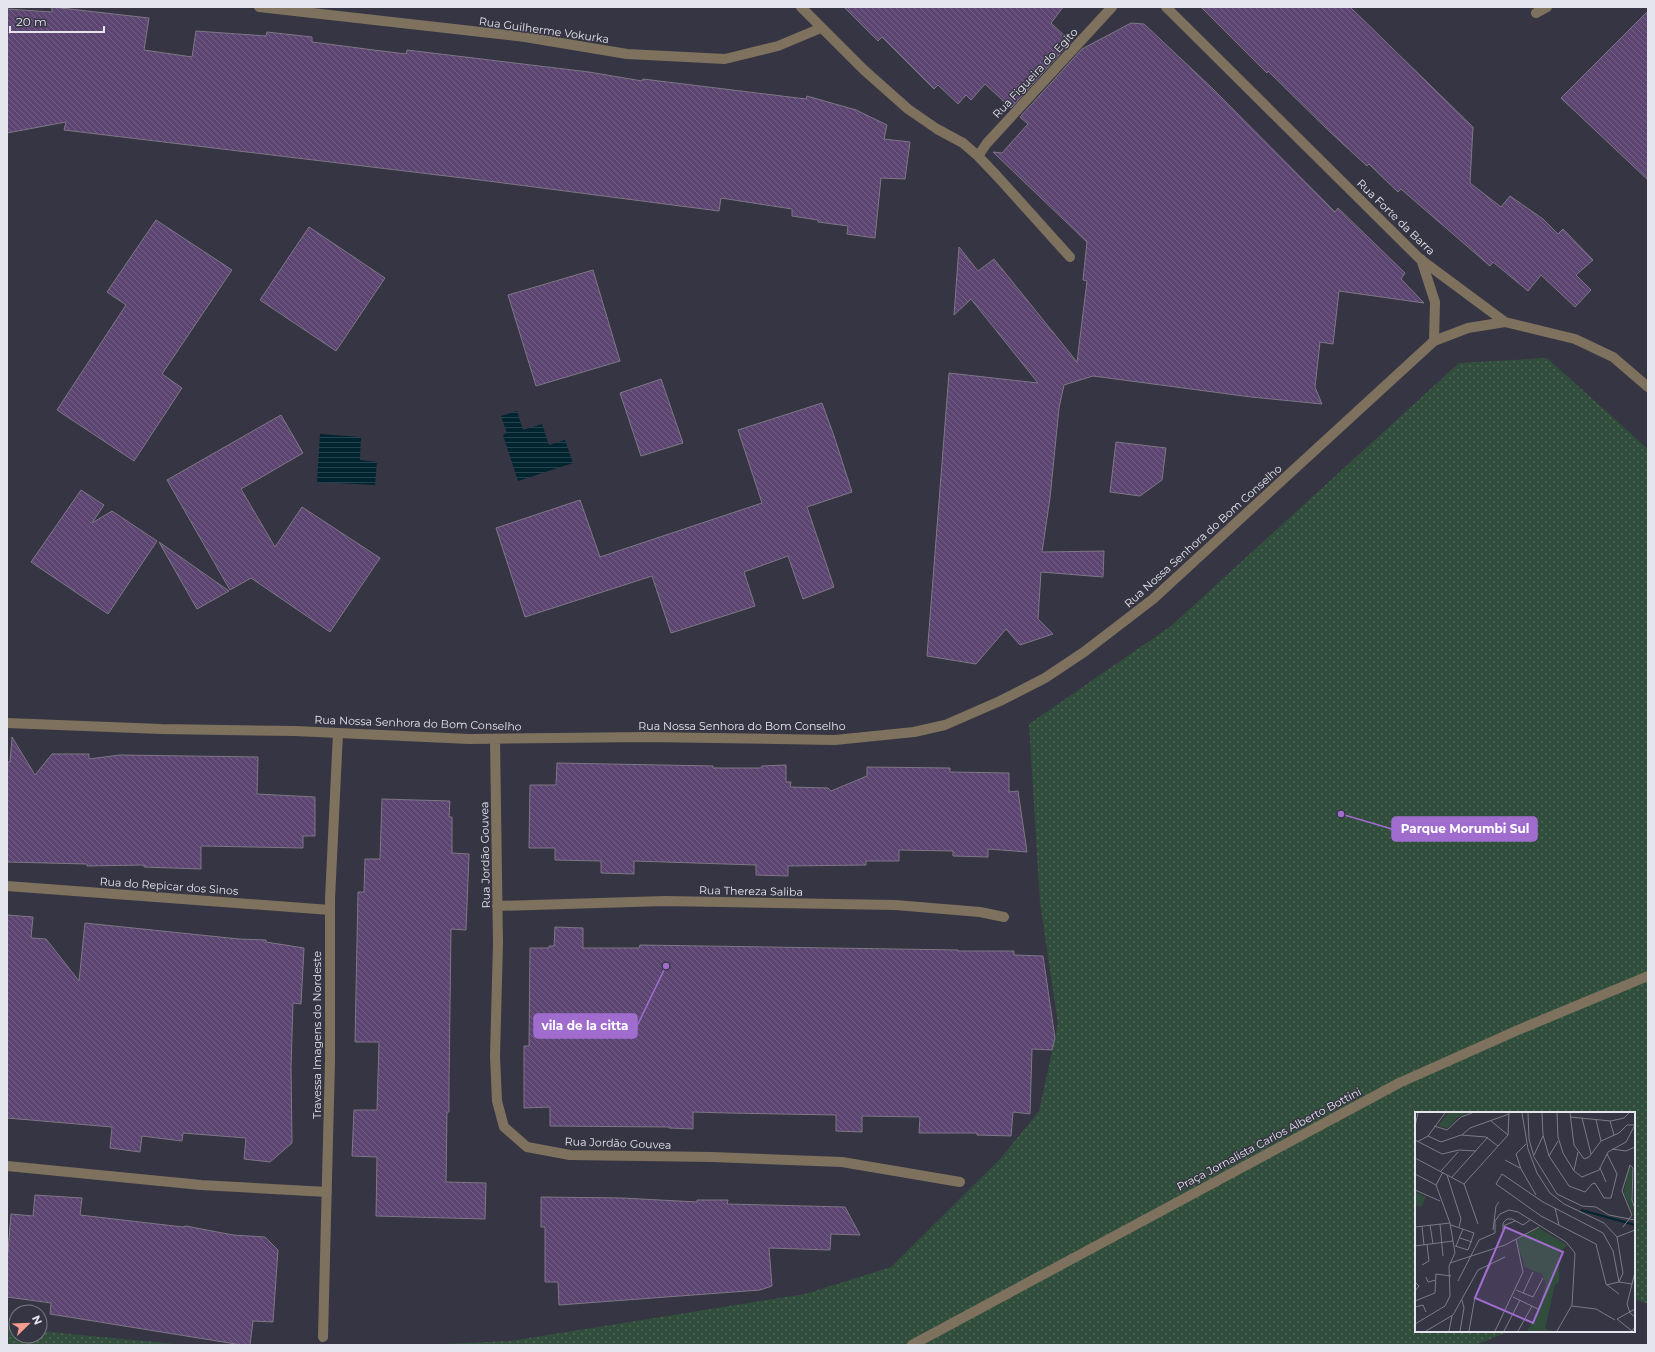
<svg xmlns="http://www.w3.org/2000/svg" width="1655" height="1352" font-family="Montserrat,sans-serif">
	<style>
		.park { fill: url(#park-dots) }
		.water { fill: url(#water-rules) }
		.building { fill: url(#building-back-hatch); stroke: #7e7785 }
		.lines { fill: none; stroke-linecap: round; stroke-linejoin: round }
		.minor { stroke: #7e725e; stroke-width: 10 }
		.labels { text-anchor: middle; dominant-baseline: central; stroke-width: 3; stroke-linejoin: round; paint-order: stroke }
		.street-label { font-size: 11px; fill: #e5e5ed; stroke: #363543 }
		.inset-river { fill: none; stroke: #002530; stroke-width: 2 }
		.inset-road { fill: none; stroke: #7c7b87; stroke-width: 1 }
		.view { fill: #a06dcf; fill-opacity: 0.15; stroke: #a06dcf; stroke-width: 2 }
		.inset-edge { fill: none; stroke: #e5e5ed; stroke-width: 2 }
		.leader { fill: none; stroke: #a06dcf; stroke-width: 1.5 }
		.callout-dot { fill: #a06dcf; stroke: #363543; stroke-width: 1.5 }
		.callout { fill: #a06dcf; stroke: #a06dcf; stroke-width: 1.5 }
		.callout-label { font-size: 12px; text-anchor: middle; font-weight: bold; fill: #fff }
	</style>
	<defs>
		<pattern id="park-dots" width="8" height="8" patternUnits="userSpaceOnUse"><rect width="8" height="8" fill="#314d3b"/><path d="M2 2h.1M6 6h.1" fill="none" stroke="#4f6658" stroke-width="1.8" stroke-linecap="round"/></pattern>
		<pattern id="water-rules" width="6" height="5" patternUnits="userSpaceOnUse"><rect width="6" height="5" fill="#002530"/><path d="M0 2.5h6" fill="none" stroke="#25444e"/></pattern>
		<pattern id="building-back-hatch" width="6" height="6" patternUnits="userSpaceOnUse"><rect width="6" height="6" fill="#5c4571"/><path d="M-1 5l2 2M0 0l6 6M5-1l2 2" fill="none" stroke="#736086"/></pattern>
	</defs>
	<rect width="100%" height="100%" fill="#363543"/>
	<!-- park -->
	<path class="park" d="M1547,358L1648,449V1304L1634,1299V1113H1416V1331H1510L1476,1345H422L510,1341L805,1294L891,1267L1001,1158L1039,1111L1058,1024L1040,903L1029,724L1171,626L1459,363Z
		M7,1327L16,1328V1336H40V1331L186,1345H7Z"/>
	<!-- water -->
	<path class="water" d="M517,411L523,430L542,424L549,445L565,440L573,463L518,481L503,435L507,433L501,416Z
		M320,434L361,437L360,460L377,462L375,485L317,482Z"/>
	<!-- building -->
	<path class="building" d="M52,7L149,18L144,50L192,57L196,31L266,36L267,32L312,37V42L374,50L406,54L407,50L589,72L642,81L643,79L806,99L807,96L856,110L887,125L884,139L910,142L905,179L881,178L875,238L847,234L848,226L818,222V220L792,216V209L721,198L719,211L488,181L64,130L66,122L7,133V9L52,12Z
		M844,7H1063L1051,23L1071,42L1011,108L985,84L971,100L966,95L958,104L938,85L934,89L882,37L878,41Z
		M1201,7H1350L1473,127L1470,183L1501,207L1510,196L1543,219L1558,234L1563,229L1593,260L1576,275L1591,290L1575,307L1541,275L1528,291L1493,262L1490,266L1401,189L1398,192L1369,164L1367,166L1329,131L1268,71L1267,73Z
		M1648,11V180L1561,98Z
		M1131,23L1144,24L1212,88L1335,212L1338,208L1405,273L1401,279L1424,303L1339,291L1333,344L1320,342L1315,387L1322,404L1251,397L1093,376L1064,385L1059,408L1050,498L1042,552L1104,551L1103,577L1041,572L1038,619L1053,634L1020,645L1006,629L976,664L927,656L949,373L1038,383L971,299L954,315L959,247L978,271L994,259L1077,362L1087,281L1083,280L1087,242L993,152L1002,153L1028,124L1020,117L1082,49Z
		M156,220L232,270L162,374L182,388L134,461L57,410L126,305L107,292Z
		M309,227L385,278L336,351L260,300Z
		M593,270L620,361L536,386L508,295Z
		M661,379L683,443L641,456L620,393Z
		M822,403L834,436L852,492L807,507L834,587L803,599L788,556L744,572L755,606L671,633L652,576L525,617L496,528L580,500L600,557L762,503L738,430Z
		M281,415L303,453L241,489L275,547L302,507L380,558L330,632L251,578L230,590L167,480Z
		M1116,442L1166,448L1162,480L1140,496L1110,492Z
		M81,490L104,505L92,523L112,511L157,541L108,614L31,562Z
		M159,542L229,591L197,609Z
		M12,737L35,775L52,754H89V759L120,755L258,757L257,794L315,797V836H303V848L201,846V869L144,867V865L87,866V864L7,862V762H10Z
		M557,763L713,766V768H761L762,766L786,765V782H791L790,787L828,788L831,791L867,776V767L950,768V772L1009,773V792L1018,791L1027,852L988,849V857L953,856V851L899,850V861H866V865L788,866V876L756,875V865L634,861V874L601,873V861L555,860V848H529L530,785H556Z
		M382,799L450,801L449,817H452V853L469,854L466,930L451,929L449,1083V1112H447L446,1182L486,1183L485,1219L376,1216L377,1157L352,1156L354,1110H377L379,1042H355L358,892H364L365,859H380Z
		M7,915L33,917L31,938L46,939L79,981L85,923L239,939L266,940V942L304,948L301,1004L293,1003L291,1067L292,1143L270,1162L244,1159L246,1138L183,1133L182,1141L142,1136L140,1152L110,1148L112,1127L7,1118Z
		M555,927L583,928V948H639L640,945L958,950V951H1014V955L1043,956L1055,1038L1052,1050L1032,1049L1030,1114L1013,1112L1011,1136L977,1135V1133H919L920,1117L862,1116V1132L836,1131V1115L728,1113L693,1112V1129L669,1128V1127L550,1126V1107L524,1108V1046H529L530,948H549V946H554Z
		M35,1195L82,1198L80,1215L183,1227L186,1226L233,1235L265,1237L278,1250L273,1322L253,1321L250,1345H242L50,1314L51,1303L7,1297V1263L11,1214L33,1216Z
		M541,1197L623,1198L697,1202V1200H728L727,1204L845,1207L860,1235L831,1234L830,1250L769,1248L772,1286L760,1290L559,1305L558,1282H545V1227H541Z"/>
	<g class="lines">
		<!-- minor -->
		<path class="minor" d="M259,7L525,37L627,54L725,59L778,46L821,28
			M801,7L864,70L908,109L937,129L963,143L978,156L997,176L1070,257
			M1166,7L1420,259L1505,322L1575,339L1613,357L1648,387
			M1536,13L1547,7
			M978,156L987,143L1112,7
			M1421,259L1435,302L1434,341
			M7,723L161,729L295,731L469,739L646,737L835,740L914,732L945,725L1000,701L1045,678L1084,652L1153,599L1434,341L1468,328L1505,322
			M495,739L498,943L495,1056L497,1101L504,1127L527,1147L570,1155L712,1157L842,1162L960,1182
			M7,886L330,910
			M497,906L665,901L895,905L980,912L1004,917
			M7,1166L201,1185L327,1192
			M323,1337L330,1061V899L338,733
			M912,1345L1399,1083L1518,1030L1648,976"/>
	</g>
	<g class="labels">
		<!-- street labels -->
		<g class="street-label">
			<text transform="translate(544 30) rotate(8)">Rua Guilherme Vokurka</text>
			<text transform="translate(1035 73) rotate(-47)">Rua Figueira do Egito</text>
			<text transform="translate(1396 217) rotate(44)">Rua Forte da Barra</text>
			<text transform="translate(1203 536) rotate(-42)">Rua Nossa Senhora do Bom Conselho</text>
			<text transform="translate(418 723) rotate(2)">Rua Nossa Senhora do Bom Conselho</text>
			<text x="742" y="726">Rua Nossa Senhora do Bom Conselho</text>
			<text transform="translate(485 855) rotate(-91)">Rua Jordão Gouvea</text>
			<text transform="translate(169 886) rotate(4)">Rua do Repicar dos Sinos</text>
			<text transform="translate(751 891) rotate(1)">Rua Thereza Saliba</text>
			<text transform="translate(317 1035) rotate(-90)">Travessa Imagens do Nordeste</text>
			<text transform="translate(1269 1139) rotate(-28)">Praça Jornalista Carlos Alberto Bottini</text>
			<text transform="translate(618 1143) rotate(2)">Rua Jordão Gouvea</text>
		</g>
	</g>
	<!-- overview -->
	<g transform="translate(1415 1112)">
		<rect width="220" height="220" fill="#363543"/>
		<path d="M0,80L11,85L6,95L0,93Z" fill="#314d3b"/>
		<path d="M33,1H53L43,5L32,16L23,14ZM213,55H216L217,59L216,82L220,106L209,81ZM124,116L152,133L144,142V170L140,173L130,217L137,219H112L123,199L131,171L127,162L110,155L102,130L103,126Z" fill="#314d3b"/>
		<path class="inset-river" d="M166,98L220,113"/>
		<path class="inset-road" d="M107,1L113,37L122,61L135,81L149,92L189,111L202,125L220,118M113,1L114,27L119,45L142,82L167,94L181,95L194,103L220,108M127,1L128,23L134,44L154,74L170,80L177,72L180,71L189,86H196L202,62L192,42M142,1L143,25L148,41L159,59L167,65L184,58L193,40L211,30L220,13M155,1L159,33L169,47L174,45L186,29L204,21L212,13H220M155,5L196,9L209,6L214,1M167,6L176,42M181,8L186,29M76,9L93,23M195,9L199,23M0,14L3,1M19,14L32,18L46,5L57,1M47,23L55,16L94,2M13,24L26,30L46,23L71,25L83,34M0,28L27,42L44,38L61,39M2,30L13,24L30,1M111,32L101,42L106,57L121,83M197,37L211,39L220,35M119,43L128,24M134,44L143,29M0,46L49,72M90,48L105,56M185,56L191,70M159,58L163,40M26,59L43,40M0,62L21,73M32,63L46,107L44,115M37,65L73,25M49,72L93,23L94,1M49,72L63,112M0,78L25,89M140,96L144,113M25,112L28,144M15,113L18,132M36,113L59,121L53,138L40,134M7,114L9,133M88,114L100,109M0,115L35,111M208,115L217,103L207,79L215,53L218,56L217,88L220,97M78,118L81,94L84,90M88,120V111L92,107H97L108,113L115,108M45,126L57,130M0,134L38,129M41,134L48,117M35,151L90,133L124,115M7,153L14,149L12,133M220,160L212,192L215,201L220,205M11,165L13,170L21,168M43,169L64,128L80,121V109L85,102L94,98L103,100L151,130L160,141L157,193L142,219M0,170L4,174L0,179M191,173L204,170L208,161L202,125M101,178L118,185L128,166M108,181L118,160M204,182L191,172L181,132L126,104L81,72L87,62L128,90L188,121L198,139L204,170L217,172M98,185L123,197M0,189L20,181L21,162L36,164M157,194L181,197L200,208M0,195L8,193L11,200M202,207L217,219L220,215M202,207L220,197M0,212L30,194L35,184L34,154L40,141L35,111L21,73L28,60M11,219L38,203L63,158L90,145M34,219L37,204M45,219L49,196L47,188M54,219L60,185L76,151M80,219L108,160L101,127M89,219L105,188M103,219L117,194"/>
		<path class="view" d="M90,115L148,140L118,211L60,186Z"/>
		<rect width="220" height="220" class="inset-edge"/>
	</g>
	<!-- callouts -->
	<path class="leader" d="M1341 814L1392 829M666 966L637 1026"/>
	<g class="callout-dot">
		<circle cx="1341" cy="814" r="4"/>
		<circle cx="666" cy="966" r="4"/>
	</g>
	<g class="callout">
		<rect x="1392" y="817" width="145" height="24" rx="4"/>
		<rect x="534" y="1014" width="103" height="24" rx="4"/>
	</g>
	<g class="callout-label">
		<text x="1465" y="833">Parque Morumbi Sul</text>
		<text x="585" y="1030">vila de la citta</text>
	</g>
	<!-- border -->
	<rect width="1655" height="1352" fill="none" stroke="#e5e5ed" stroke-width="16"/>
	<!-- north arrow -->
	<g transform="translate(28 1324) rotate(67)"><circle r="19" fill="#363543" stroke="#7c7b87"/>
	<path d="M0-3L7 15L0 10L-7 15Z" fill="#f59d90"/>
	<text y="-6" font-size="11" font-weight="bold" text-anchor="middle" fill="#e5e5ed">N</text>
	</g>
	<!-- scale -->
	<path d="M10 26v6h94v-6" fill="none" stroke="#e5e5ed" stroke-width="2"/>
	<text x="16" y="26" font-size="12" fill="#e5e5ed" stroke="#363543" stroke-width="3" paint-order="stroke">20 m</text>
</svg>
